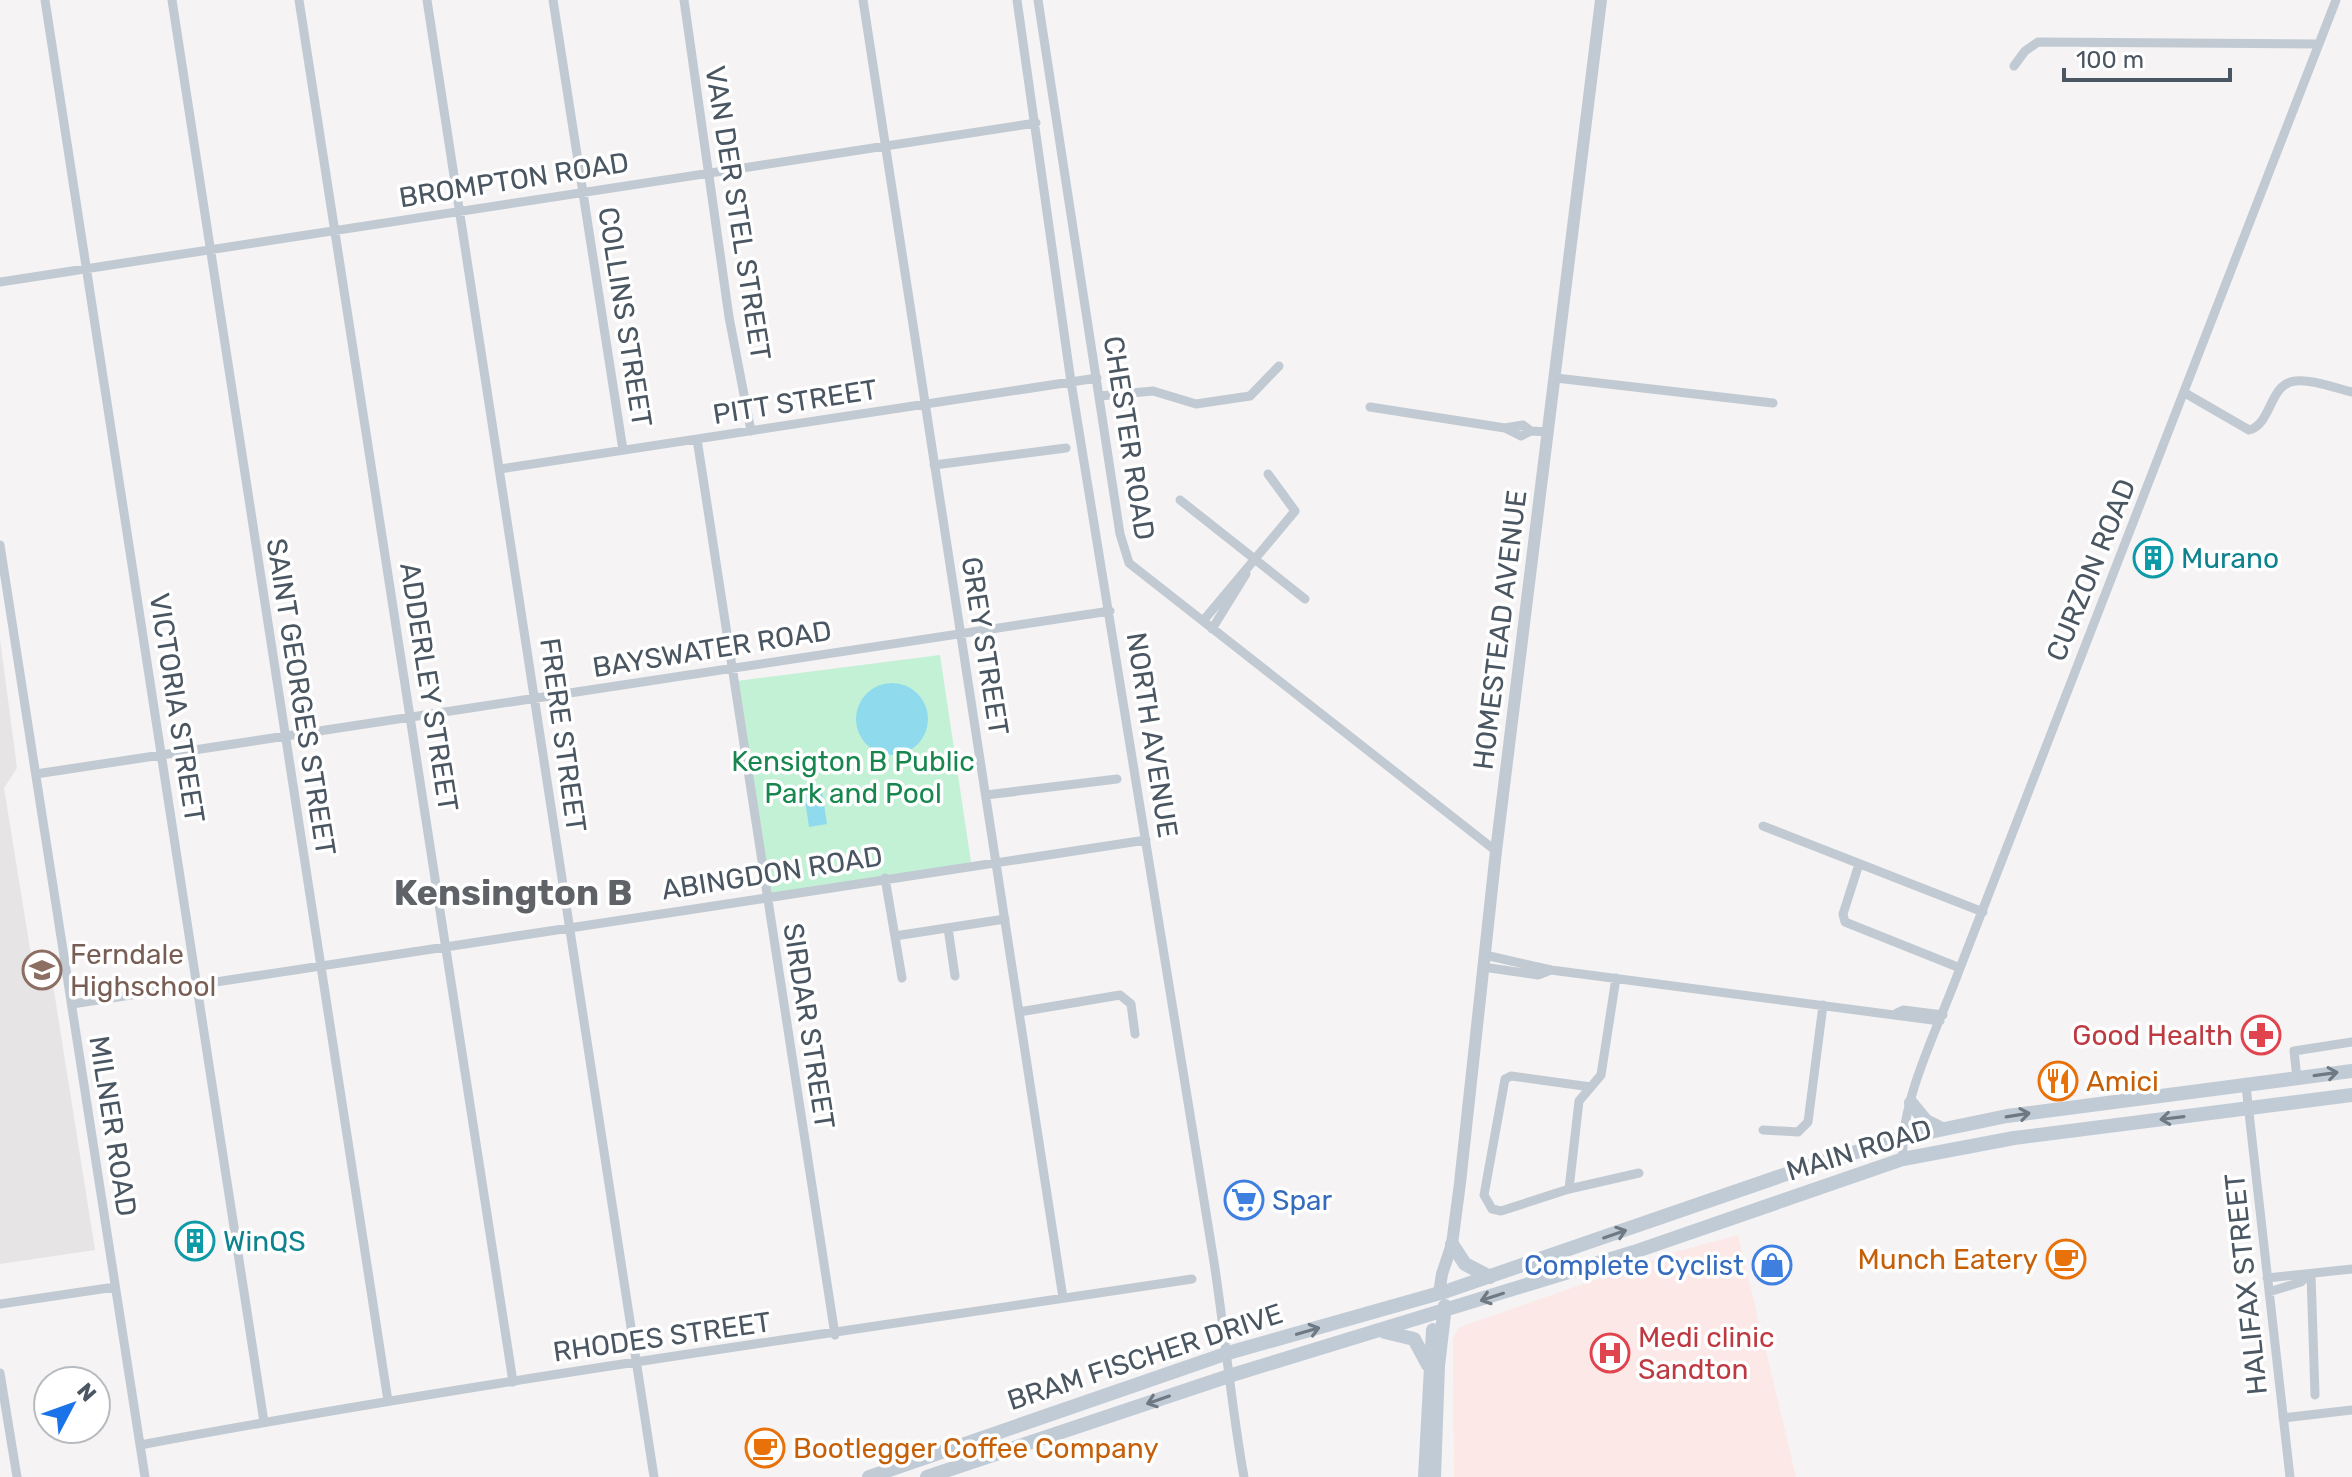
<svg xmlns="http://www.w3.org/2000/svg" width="2352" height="1477" font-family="Rubik,sans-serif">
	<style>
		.education { fill: #e6e4e5 }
		.medical { fill: #fce8e6 }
		.green { fill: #c3f1d5 }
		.water { fill: #90daee }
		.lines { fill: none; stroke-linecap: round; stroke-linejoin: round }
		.minor { stroke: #c1cad2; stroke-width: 9 }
		.tertiary { stroke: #c1cad2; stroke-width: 12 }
		.secondary { stroke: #c1cbd6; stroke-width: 14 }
		.oneway { stroke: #6e7984 }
		.labels { text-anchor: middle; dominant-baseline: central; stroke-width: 7; stroke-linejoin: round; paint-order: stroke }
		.street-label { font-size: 28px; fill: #4a5661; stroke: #fff }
		.culture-label { font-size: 28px; fill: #0d838f; stroke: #fff; text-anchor: start }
		.park-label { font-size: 28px; fill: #17864f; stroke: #fff }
		.education-label { font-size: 28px; fill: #785e54; stroke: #fff; text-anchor: start }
		.health-label { font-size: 28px; fill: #be3a42; stroke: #fff; text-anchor: end }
		.food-label { font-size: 28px; fill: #c56008; stroke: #fff; text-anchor: start }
		.shop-label { font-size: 28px; fill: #366cbe; stroke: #fff; text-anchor: start }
		.district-label { font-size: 36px; font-weight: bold; fill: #5f6368; stroke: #fff }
	</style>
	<rect width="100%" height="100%" fill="#f5f3f3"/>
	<!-- education -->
	<path class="education" d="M0,639L17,768L4,788L32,961L51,972L95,1250L0,1264Z"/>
	<!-- medical -->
	<path class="medical" d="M1738,1235L1796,1477H1454L1453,1337L1460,1327L1669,1254Z"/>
	<!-- green -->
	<path class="green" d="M940,655L972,869L764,902L737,681Z"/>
	<!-- water -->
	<path class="water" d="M856 719a36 36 0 1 1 72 0a36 36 0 1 1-72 0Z
		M821,785L827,824L809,827L803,787Z"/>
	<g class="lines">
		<!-- minor -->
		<path class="minor" d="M45,0L264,1422
			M172,0L388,1401
			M299,0L513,1382
			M427,0L654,1477
			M553,0L623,450
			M684,0L729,317L751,431
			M863,0L1063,1298
			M1017,0L1071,382L1214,1262C1225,1334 1231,1405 1244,1477
			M1038,0L1120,534L1129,563L1496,851
			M2014,66L2025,51L2038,42L2319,44
			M0,282L1036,123
			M1556,378L1773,403
			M2185,393L2249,430C2272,424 2269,384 2295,381C2312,379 2335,388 2352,392
			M1100,396L1153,391L1196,404L1250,396L1279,366
			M1370,407L1505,428L1521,436L1531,431L1548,432
			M1505,428L1523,425L1531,431
			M697,439L835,1335
			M934,465L1066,448
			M500,469L1097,378
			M1180,500L1305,599
			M0,545L145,1477
			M1203,621L1295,511L1268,474
			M1212,629L1246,574
			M36,774L1110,611
			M986,795L1117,779
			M1763,826L1983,912
			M1859,864L1843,914L1845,922L1960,968
			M885,878L902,978
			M948,928L955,976
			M895,936L1005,919
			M1485,955L1551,970L1940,1021
			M1483,967L1538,975L1551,970
			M72,1004L1146,840
			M1019,1012L1120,995L1131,1004L1135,1034
			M1897,1013L1903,1010L1943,1015
			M2297,1078L2294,1051L2352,1042
			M2246,1086L2290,1477
			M1591,1087L1511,1076L1505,1079L1484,1195L1492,1209L1501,1211L1569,1189L1579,1101L1601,1075L1616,978
			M1763,1130L1798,1132L1808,1122L1823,1005
			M1903,1159C1899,1101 1940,1024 1960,968L2336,0
			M1569,1189L1639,1173
			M2311,1275L2315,1395
			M2267,1278L2352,1269
			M2269,1292L2301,1282L2306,1276
			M0,1304L115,1287
			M0,1373L17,1477
			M2283,1418L2352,1410
			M140,1445C489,1380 841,1332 1192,1279"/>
		<!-- tertiary -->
		<path class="tertiary" d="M1439,1293L1442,1274L1452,1244L1460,1183L1496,851L1601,0"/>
		<!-- secondary -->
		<path class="secondary" d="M1911,1103L1926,1121L1942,1129
			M1452,1244L1465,1264L1490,1277
			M1385,1332L1414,1339L1428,1365
			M869,1477L1228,1353L1447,1291L1801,1169L1901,1138L2007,1116L2352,1071
			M927,1477L1232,1375L1634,1252L1903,1159L2014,1138L2352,1095
			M1425,1477L1433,1330
			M1434,1477L1438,1366L1445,1306"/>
	</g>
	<!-- one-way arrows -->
	<defs><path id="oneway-shaft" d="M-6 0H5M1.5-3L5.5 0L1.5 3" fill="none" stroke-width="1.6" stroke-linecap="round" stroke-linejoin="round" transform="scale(2)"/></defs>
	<g class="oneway">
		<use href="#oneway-shaft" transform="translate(2326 1074) rotate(-8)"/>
		<use href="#oneway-shaft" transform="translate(2018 1115) rotate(-9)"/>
		<use href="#oneway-shaft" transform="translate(2172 1118) rotate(173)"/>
		<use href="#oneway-shaft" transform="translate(1615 1234) rotate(-19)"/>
		<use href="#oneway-shaft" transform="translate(1492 1297) rotate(162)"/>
		<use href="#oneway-shaft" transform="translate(1308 1331) rotate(-16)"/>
		<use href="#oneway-shaft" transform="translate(1158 1400) rotate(161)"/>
	</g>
	<!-- icons -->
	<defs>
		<symbol id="building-ring" viewBox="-11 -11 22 22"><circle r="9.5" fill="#fff" stroke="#0f9aa8" stroke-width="1.5"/><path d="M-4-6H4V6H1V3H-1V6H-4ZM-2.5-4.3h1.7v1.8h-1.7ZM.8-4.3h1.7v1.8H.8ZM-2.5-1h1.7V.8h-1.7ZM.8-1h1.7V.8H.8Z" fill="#0f9aa8"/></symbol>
		<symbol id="school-ring" viewBox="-11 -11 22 22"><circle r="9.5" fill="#fff" stroke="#8d6e63" stroke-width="1.5"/><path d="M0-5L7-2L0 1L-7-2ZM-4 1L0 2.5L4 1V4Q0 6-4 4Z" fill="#8d6e63"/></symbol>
		<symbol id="pharmacy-ring" viewBox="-11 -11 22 22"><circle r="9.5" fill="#fff" stroke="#e0444e" stroke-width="1.5"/><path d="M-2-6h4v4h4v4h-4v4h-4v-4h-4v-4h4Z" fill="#e0444e"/></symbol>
		<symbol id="restaurant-ring" viewBox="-11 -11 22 22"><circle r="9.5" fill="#fff" stroke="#e8710a" stroke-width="1.5"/><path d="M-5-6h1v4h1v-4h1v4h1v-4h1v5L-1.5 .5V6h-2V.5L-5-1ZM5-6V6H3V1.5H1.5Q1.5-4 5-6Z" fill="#e8710a"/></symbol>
		<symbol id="supermarket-ring" viewBox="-11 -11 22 22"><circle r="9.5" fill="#fff" stroke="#3f7fe0" stroke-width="1.5"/><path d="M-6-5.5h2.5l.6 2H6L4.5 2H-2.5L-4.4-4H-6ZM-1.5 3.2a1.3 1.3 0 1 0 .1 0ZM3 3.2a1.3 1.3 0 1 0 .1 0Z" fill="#3f7fe0"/></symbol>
		<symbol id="cafe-ring" viewBox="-11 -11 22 22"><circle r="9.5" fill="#fff" stroke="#e8710a" stroke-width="1.5"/><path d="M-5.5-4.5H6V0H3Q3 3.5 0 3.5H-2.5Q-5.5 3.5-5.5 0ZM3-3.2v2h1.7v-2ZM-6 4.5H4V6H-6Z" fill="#e8710a"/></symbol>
		<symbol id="shop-ring" viewBox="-11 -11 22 22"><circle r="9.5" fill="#fff" stroke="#3f7fe0" stroke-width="1.5"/><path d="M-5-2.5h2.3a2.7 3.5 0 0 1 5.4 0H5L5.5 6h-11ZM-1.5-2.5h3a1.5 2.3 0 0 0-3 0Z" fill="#3f7fe0"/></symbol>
		<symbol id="hospital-ring" viewBox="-11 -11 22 22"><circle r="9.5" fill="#fff" stroke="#e0444e" stroke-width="1.5"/><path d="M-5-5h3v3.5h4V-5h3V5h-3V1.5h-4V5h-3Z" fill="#e0444e"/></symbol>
	</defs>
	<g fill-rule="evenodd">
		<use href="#building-ring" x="2131" y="536" width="44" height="44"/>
		<use href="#school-ring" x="20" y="948" width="44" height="44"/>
		<use href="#pharmacy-ring" x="2239" y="1013" width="44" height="44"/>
		<use href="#restaurant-ring" x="2036" y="1059" width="44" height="44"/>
		<use href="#supermarket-ring" x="1222" y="1178" width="44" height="44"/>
		<use href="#building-ring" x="173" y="1219" width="44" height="44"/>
		<use href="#cafe-ring" x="2044" y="1237" width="44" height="44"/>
		<use href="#shop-ring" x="1750" y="1243" width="44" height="44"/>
		<use href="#hospital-ring" x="1588" y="1331" width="44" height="44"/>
		<use href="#cafe-ring" x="743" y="1426" width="44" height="44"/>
	</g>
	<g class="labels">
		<!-- street labels -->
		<g class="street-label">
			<text transform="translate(514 180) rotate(-9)">BROMPTON ROAD</text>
			<text transform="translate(738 213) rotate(81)">VAN DER STEL STREET</text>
			<text transform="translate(625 317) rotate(81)">COLLINS STREET</text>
			<text transform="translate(795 402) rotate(-9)">PITT STREET</text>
			<text transform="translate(1129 438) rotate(81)">CHESTER ROAD</text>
			<text transform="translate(2091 570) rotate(-68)">CURZON ROAD</text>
			<text transform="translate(1500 630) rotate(-83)">HOMESTEAD AVENUE</text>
			<text transform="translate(985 646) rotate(81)">GREY STREET</text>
			<text transform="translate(712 649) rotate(-9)">BAYSWATER ROAD</text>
			<text transform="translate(429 687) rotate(81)">ADDERLEY STREET</text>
			<text transform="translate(301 697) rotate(81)">SAINT GEORGES STREET</text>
			<text transform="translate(177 708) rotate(81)">VICTORIA STREET</text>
			<text transform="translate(563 735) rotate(82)">FRERE STREET</text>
			<text transform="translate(1152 735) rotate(81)">NORTH AVENUE</text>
			<text transform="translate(772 873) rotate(-9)">ABINGDON ROAD</text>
			<text transform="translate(809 1026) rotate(81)">SIRDAR STREET</text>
			<text transform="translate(113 1126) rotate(81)">MILNER ROAD</text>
			<text transform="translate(1859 1150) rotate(-17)">MAIN ROAD</text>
			<text transform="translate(2246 1284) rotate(-96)">HALIFAX STREET</text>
			<text transform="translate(662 1337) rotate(-8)">RHODES STREET</text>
			<text transform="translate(1145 1357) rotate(-18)">BRAM FISCHER DRIVE</text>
		</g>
		<!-- culture labels -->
		<g class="culture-label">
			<text x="2181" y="558">Murano</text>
			<text x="223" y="1241">WinQS</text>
		</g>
		<!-- park labels -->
		<g class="park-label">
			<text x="853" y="761">Kensigton B Public<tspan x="853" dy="32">Park and Pool</tspan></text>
		</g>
		<!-- education labels -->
		<g class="education-label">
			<text x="70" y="954">Ferndale<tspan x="70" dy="32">Highschool</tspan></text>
		</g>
		<!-- health labels -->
		<g class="health-label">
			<text x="2233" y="1035">Good Health</text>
			<text x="1638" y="1337" text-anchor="start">Medi clinic<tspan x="1638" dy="32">Sandton</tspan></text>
		</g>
		<!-- food labels -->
		<g class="food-label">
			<text x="2086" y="1081">Amici</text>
			<text x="2038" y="1259" text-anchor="end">Munch Eatery</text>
			<text x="793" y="1448">Bootlegger Coffee Company</text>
		</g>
		<!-- shop labels -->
		<g class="shop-label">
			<text x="1272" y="1200">Spar</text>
			<text x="1744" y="1265" text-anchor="end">Complete Cyclist</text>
		</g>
		<!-- district labels -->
		<g class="district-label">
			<text x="513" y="892">Kensington B</text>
		</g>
	</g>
	<!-- north arrow -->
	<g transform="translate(72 1405) rotate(49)"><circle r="38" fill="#ffffff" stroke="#b7bbc0" stroke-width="2"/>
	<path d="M0-6L14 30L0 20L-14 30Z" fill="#1a73e8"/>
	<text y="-12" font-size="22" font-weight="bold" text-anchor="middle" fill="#4a5661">N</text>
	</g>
	<!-- scale -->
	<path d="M2064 68v12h166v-12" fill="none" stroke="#4a5661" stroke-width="4"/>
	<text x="2076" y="68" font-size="24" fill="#4a5661" stroke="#ffffff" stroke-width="6" paint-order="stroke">100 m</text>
</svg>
